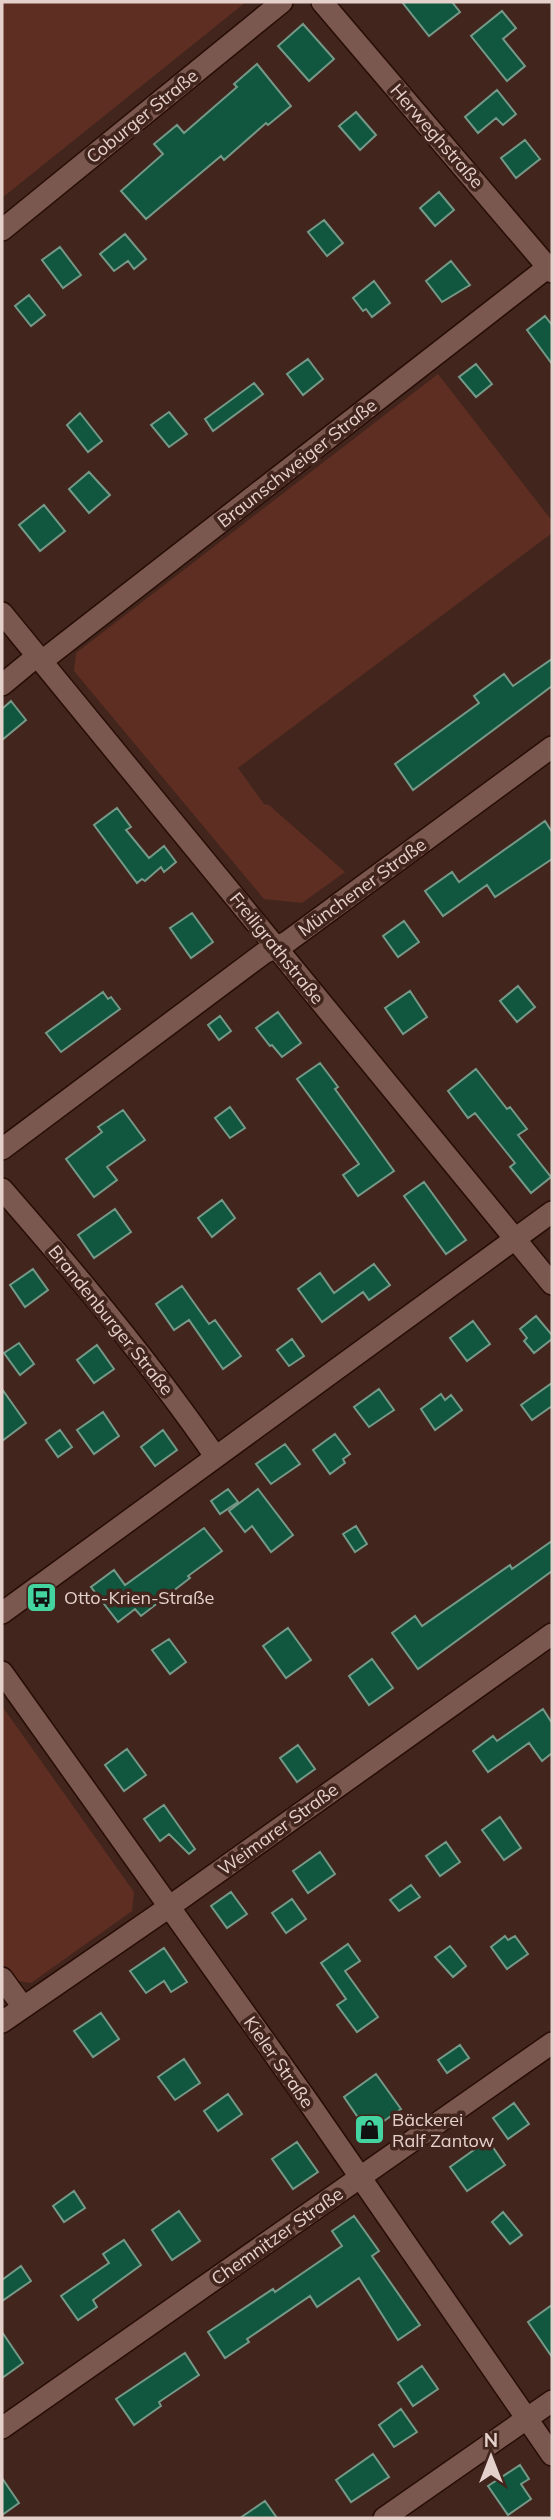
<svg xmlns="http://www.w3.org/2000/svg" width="554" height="2520" font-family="Mulish,sans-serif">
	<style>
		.green { fill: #5e2e22 }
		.building { fill: #11563e; stroke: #759988; stroke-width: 2 }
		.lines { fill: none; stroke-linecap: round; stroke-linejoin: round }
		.minor-casing { stroke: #270d06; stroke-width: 24 }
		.path { stroke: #99817a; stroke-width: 3.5; stroke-dasharray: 3.5 3.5; stroke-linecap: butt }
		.minor { stroke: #7a584f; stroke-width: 21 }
		.labels { text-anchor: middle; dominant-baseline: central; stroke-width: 7; stroke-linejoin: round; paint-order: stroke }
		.street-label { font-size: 18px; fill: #e5d1cb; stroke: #42251d }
		.poi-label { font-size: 18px; fill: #e5d1cb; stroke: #42251d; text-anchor: start }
	</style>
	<rect width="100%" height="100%" fill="#42251d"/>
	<!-- green -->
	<path class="green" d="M2,2H246L2,198Z
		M438,374L552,521V533L238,768L264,804L269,805L345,872L302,903L264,899L74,671L76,653Z
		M2,1706L134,1892L132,1911L31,1983L13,1980L2,1964Z"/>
	<!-- building -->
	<path class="building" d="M402,2H452L460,12L429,36Z
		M502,11L516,28L503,39L525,66L507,81L471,36Z
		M303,24L334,59L309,81L278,46Z
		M257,64L291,106L268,125L266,123L224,160L221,156L146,219L121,191L163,154L154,144L177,125L184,133L237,87L234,84Z
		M497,90L516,114L503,125L496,118L478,133L465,117Z
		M356,112L376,135L360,150L339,126Z
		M525,140L540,159L516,178L501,158Z
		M439,192L454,210L435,226L420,208Z
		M324,220L343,243L327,256L308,232Z
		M125,234L146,259L134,269L128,261L114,271L100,254Z
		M60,247L81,275L63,288L42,260Z
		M451,261L470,285L442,302L426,281Z
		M374,281L390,303L372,317L366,309L363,311L353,298Z
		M29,295L45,315L31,326L15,306Z
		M545,316L552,325V364L527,330Z
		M308,359L323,379L303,395L287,374Z
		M476,364L492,384L476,397L459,377Z
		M254,383L263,394L213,431L205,419Z
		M169,412L187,434L169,447L151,425Z
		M80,413L102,441L88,452L67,425Z
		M89,472L110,495L89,513L69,489Z
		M44,505L65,531L40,551L19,525Z
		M552,659V686L413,790L395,764L479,703L474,696L504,674L513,686Z
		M11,701L26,720L2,740V709Z
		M117,808L131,827L126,830L149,858L164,846L176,862L164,872L161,867L145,881L142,879L137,883L94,825Z
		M545,821L552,832V859L495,897L487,885L443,916L425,891L452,872L459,882Z
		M192,913L213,942L191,958L170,928Z
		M404,921L419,942L398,957L383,936Z
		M518,986L535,1007L517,1022L500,1001Z
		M410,991L427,1017L403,1034L385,1008Z
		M103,992L108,999L111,997L120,1009L61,1052L46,1033Z
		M278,1012L301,1043L282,1057L272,1045L270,1046L256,1028Z
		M220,1016L231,1031L219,1040L208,1025Z
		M320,1063L338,1087L335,1089L394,1171L358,1196L343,1175L359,1164L297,1079Z
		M476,1069L507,1109L510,1107L527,1129L518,1135L551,1177L531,1193L510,1167L515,1163L475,1113L468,1118L448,1091Z
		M230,1107L245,1128L230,1138L215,1118Z
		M123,1110L145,1140L107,1167L117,1180L94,1197L66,1159L102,1132L98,1127Z
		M424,1182L466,1240L446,1254L404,1196Z
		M222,1200L235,1218L212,1237L198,1218Z
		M115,1209L131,1232L94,1258L78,1235Z
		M374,1264L390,1285L369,1300L363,1292L322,1322L298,1289L320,1273L334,1293Z
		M33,1269L48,1290L25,1307L10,1285Z
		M182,1286L209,1324L215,1320L241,1356L223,1369L189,1320L174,1330L156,1304Z
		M536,1316L552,1335V1339L534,1353L524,1341L527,1338L520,1329Z
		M473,1321L490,1344L467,1361L450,1338Z
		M292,1339L304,1356L289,1366L277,1350Z
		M19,1343L34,1364L20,1375L4,1353Z
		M97,1345L114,1369L94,1383L77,1360Z
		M552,1383V1406L532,1420L521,1405Z
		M2,1389L26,1423L2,1441Z
		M379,1389L394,1410L369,1427L354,1407Z
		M441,1394L445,1400L451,1395L462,1410L435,1430L421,1409Z
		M103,1412L119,1436L94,1454L77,1430Z
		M60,1430L72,1447L58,1457L46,1440Z
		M163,1430L177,1450L155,1466L141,1447Z
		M335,1434L350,1454L343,1459L345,1463L330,1474L313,1450Z
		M285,1444L300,1464L271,1484L256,1464Z
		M228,1489L238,1502L220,1514L211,1501Z
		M258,1489L293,1535L271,1552L252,1526L245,1532L229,1511Z
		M356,1526L367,1544L355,1552L343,1534Z
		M204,1528L222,1551L188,1576L190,1578L141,1616L135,1609L118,1622L91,1587L114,1570L125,1585Z
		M552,1541V1571L418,1669L392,1633L415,1616L422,1626L510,1565L512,1569Z
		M288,1628L311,1660L286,1678L263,1646Z
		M169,1639L186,1662L170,1674L152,1650Z
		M372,1659L393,1688L369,1705L349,1676Z
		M543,1709L552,1723V1753L542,1761L529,1743L488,1772L473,1751L493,1736L497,1741Z
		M298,1745L315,1769L297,1782L280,1758Z
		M127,1749L146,1775L124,1791L105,1765Z
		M164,1805L195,1849L189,1854L169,1834L160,1841L144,1819Z
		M500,1817L521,1848L504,1860L482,1830Z
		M446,1842L460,1862L440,1876L426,1856Z
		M320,1852L335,1874L308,1893L293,1871Z
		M411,1885L420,1897L399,1911L390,1900Z
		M231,1892L247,1914L227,1928L211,1906Z
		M292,1899L306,1919L286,1933L272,1913Z
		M505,1936L508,1940L515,1936L528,1954L507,1969L491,1947Z
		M348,1944L360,1961L345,1971L378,2017L357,2032L337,2005L346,1999L321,1963Z
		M450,1946L466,1966L453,1977L435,1957Z
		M164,1948L187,1982L171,1992L164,1981L146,1993L130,1971Z
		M101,2013L119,2039L93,2057L74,2031Z
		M460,2045L469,2058L447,2073L438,2060Z
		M184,2059L200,2083L175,2100L158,2077Z
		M376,2074L401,2109L368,2132L344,2097Z
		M228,2094L242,2114L218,2131L204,2111Z
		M514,2103L529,2124L508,2139L493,2118Z
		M488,2140L505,2165L467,2191L450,2167Z
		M297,2142L318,2172L293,2189L272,2159Z
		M74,2191L85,2208L64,2222L53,2206Z
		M179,2211L200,2241L172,2260L152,2230Z
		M503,2212L522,2235L510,2244L492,2222Z
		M354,2216L379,2251L372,2256L420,2325L398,2340L359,2278L317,2307L310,2296L247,2339L249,2342L225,2358L208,2332L273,2289L275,2292L342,2246L332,2231Z
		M124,2240L141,2265L93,2300L97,2307L78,2320L61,2296L109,2263L103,2254Z
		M21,2266L31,2281L2,2301V2280Z
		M552,2305V2357L528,2322Z
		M2,2332L23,2363L2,2378Z
		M185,2353L199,2375L159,2402L161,2406L134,2425L116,2399Z
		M422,2366L438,2389L413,2406L398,2383Z
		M401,2409L417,2432L394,2447L379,2425Z
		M373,2454L389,2477L351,2502L336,2480Z
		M520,2465L529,2479L521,2484L531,2499L508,2515L488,2486Z
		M2,2478L19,2503L2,2515Z
		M265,2501L277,2518H240Z"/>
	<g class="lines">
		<defs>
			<path id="minor" d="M322,2L552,272
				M2,230L282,2
				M2,613L552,1284
				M42,661L552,264
				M2,685L37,656
				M2,1149L264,953L287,942L552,747
				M2,1189C77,1275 150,1362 215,1456
				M2,1613L552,1212
				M2,1672L309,2103L552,2455
				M2,1978L23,2007
				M2,2022L169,1907L552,1634
				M2,2428L552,2043
				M384,2518L552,2401"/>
		</defs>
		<!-- minor casing -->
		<use href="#minor" class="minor-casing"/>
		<!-- path -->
		<path class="path" d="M359,2141L364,2138L378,2140"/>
		<!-- minor -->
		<use href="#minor" class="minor"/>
	</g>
	<!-- icons -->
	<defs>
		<symbol id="bus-square" viewBox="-11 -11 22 22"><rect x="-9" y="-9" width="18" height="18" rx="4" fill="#43d4a0" stroke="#42251d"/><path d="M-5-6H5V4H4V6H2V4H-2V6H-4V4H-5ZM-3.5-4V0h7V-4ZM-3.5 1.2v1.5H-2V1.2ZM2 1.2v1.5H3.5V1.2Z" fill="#111"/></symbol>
		<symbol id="shop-square" viewBox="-11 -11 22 22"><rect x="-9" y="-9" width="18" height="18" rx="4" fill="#43d4a0" stroke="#42251d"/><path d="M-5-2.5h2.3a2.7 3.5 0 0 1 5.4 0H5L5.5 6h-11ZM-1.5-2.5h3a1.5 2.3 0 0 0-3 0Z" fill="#111"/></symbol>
	</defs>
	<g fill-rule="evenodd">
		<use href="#bus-square" x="24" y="1580" width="35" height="35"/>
		<use href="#shop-square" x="352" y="2112" width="35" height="35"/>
	</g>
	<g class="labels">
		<!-- street labels -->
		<g class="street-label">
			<text transform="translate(142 116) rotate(-39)">Coburger Straße</text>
			<text transform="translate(437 136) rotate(49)">Herweghstraße</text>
			<text transform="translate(297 463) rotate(-38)">Braunschweiger Straße</text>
			<text transform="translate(362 887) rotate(-36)">Münchener Straße</text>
			<text transform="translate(277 948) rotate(51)">Freiligrathstraße</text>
			<text transform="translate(111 1320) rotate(51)">Brandenburger Straße</text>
			<text transform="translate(278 1829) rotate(-36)">Weimarer Straße</text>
			<text transform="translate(279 2062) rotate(55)">Kieler Straße</text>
			<text transform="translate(277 2236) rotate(-35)">Chemnitzer Straße</text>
		</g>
		<!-- poi labels -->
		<g class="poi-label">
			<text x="64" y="1597">Otto-Krien-Straße</text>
			<text x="392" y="2119">Bäckerei<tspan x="392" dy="21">Ralf Zantow</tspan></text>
		</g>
	</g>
	<!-- border -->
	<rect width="554" height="2520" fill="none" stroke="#e5d1cb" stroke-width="7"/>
	<!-- north arrow -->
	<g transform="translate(491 2457)" stroke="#42251d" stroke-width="5" paint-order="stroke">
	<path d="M0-5L12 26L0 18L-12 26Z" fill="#e5d1cb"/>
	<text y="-10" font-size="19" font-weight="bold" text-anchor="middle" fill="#e5d1cb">N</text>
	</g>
</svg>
